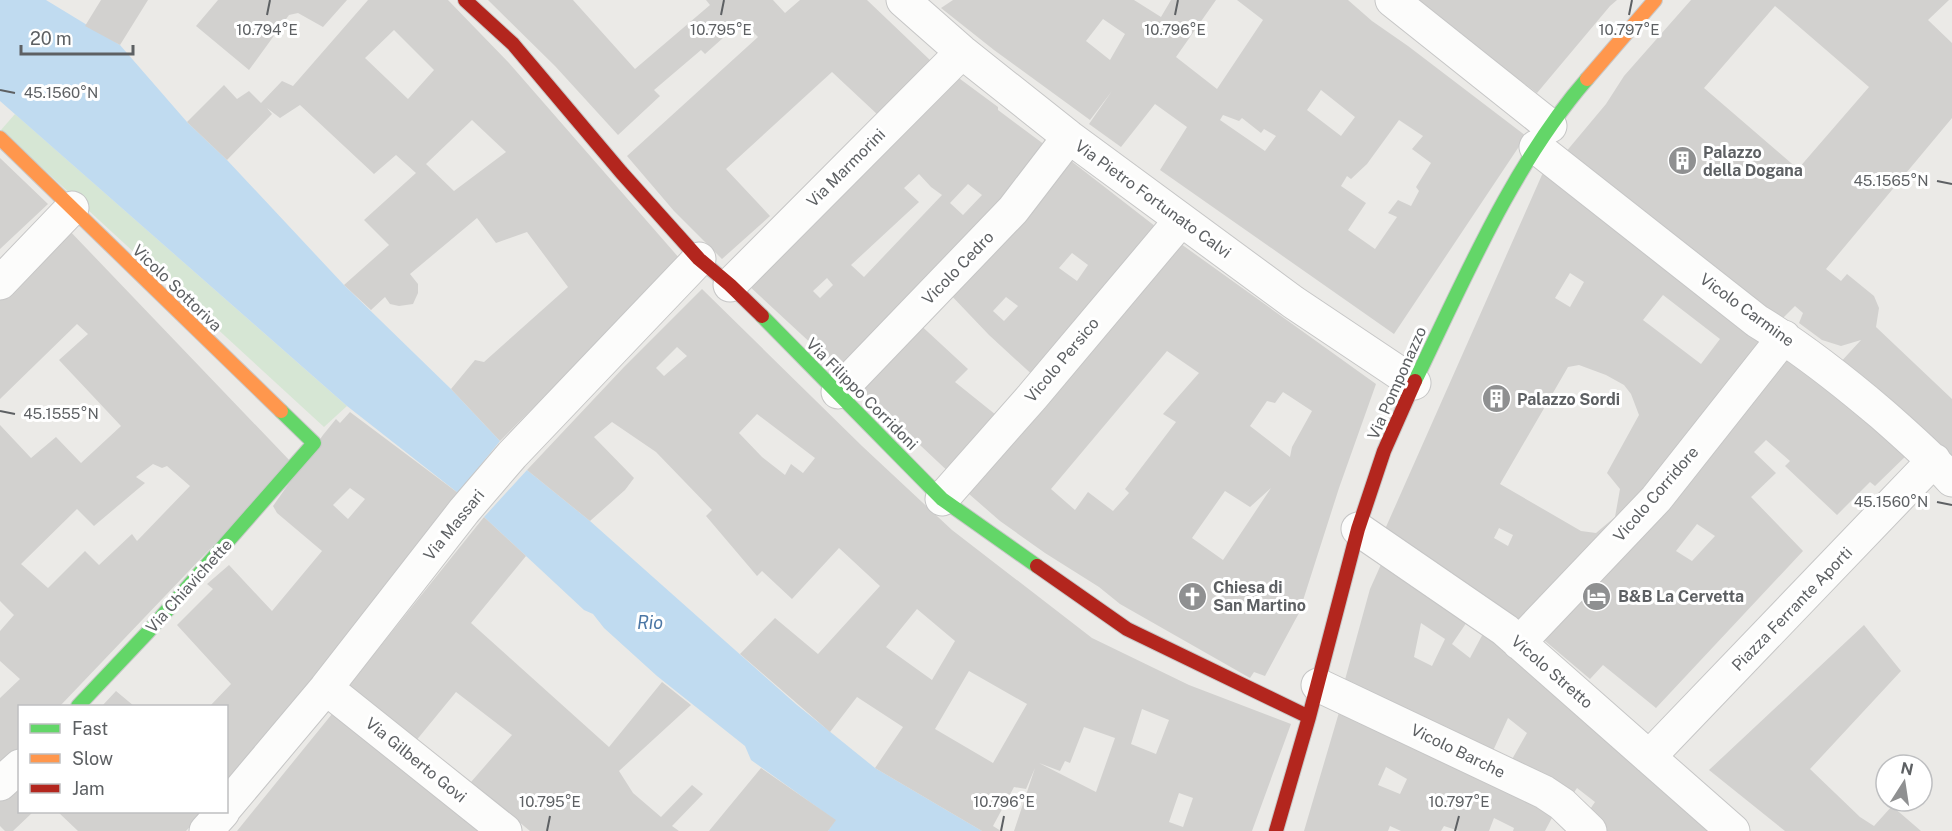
<svg xmlns="http://www.w3.org/2000/svg" width="1952" height="831" font-family="'Public Sans',sans-serif">
	<style>
		.green { fill: #d6e6d4 }
		.water { fill: #c0dbf0 }
		.building { fill: #d2d1cf; fill-rule: evenodd }
		.lines { fill: none; stroke-linecap: round; stroke-linejoin: round }
		.street-casing { stroke: #c6c6c6; stroke-width: 35 }
		.fast-casing { stroke: #c8c8c8; stroke-width: 16 }
		.slow-casing { stroke: #c8c8c8; stroke-width: 16 }
		.jam-casing { stroke: #c8c8c8; stroke-width: 16 }
		.street { stroke: #fcfcfb; stroke-width: 33 }
		.fast { stroke: #63d668; stroke-width: 14 }
		.slow { stroke: #ff974d; stroke-width: 14 }
		.jam { stroke: #b3261e; stroke-width: 14 }
		.ticks { fill: none; stroke: #5d6063; stroke-width: 2 }
		.labels { text-anchor: middle; dominant-baseline: central; stroke-width: 6; stroke-linejoin: round; paint-order: stroke }
		.poi-label { font-size: 16px; font-weight: bold; fill: #5d6063; stroke: #fff; text-anchor: start }
		.street-label { font-size: 16px; fill: #5d6063; stroke: #fff }
		.water-label { font-size: 18px; font-style: italic; fill: #4c77a5; stroke: #fff }
		.ticks-label { font-size: 15px; text-anchor: middle; fill: #5d6063; stroke: #fff; stroke-width: 6; stroke-linejoin: round; paint-order: stroke }
	</style>
	<rect width="100%" height="100%" fill="#ebeae7"/>
	<!-- green -->
	<path class="green" d="M15,114L347,406L324,427L1,130Z"/>
	<!-- water -->
	<path class="water" d="M0,0H46L120,45L187,122L227,160L344,285L451,389L500,441L458,493L347,406L0,101Z
		M527,470L590,521L797,705L875,768L982,831H828L835,820L751,760L745,746L657,676L604,628L593,614L584,610L484,517Z"/>
	<!-- building -->
	<path class="building" d="M101,0H148L120,45L85,26Z
		M218,0H347L323,27L298,13L289,15L249,70L196,26Z
		M368,0H448L509,63L680,259L500,441L451,389L475,360L484,362L568,287L527,232L496,243L477,218L410,274L418,284V293L413,304L399,306L390,304L385,297L371,310L344,285L389,245L364,220L416,173L396,155L374,174L300,105L280,118L267,108L272,114L227,160L187,122L224,85L237,99L249,91L261,103L282,81L293,86ZM394,30L434,70L408,99L365,58ZM472,120L506,152L454,191L426,164Z
		M488,0H573L635,69L710,5L706,0H773L785,13L800,0H867L931,61L878,115L832,72L726,169L770,216L722,259L674,211L627,156L758,37L742,21L705,54L701,50L654,90L660,96L618,135L555,66Z
		M953,0H1134L1161,17L1171,0H1216L1176,57L1217,89L1263,20L1237,0H1348L1372,21L1408,46L1526,136L1394,334L1160,170L1187,127L1155,104L1121,147L1089,124L1112,91L1090,120L994,50L941,8ZM1103,19L1125,34L1110,60L1086,41ZM1321,90L1355,117L1341,136L1307,110ZM1223,115L1239,121L1242,118L1261,133L1264,129L1276,136L1265,151L1220,120ZM1399,120L1423,136L1412,149L1431,163L1416,187L1419,191L1411,206L1398,200L1388,213L1397,217L1375,249L1348,230L1366,203L1341,186L1347,176L1351,179L1367,164Z
		M1412,0H1617L1610,6L1537,93Z
		M1691,0H1949L1928,20L1952,43V118L1826,269L1841,281L1847,274L1874,296L1879,308L1876,327L1952,399V464L1838,365L1861,340L1841,346L1822,340L1799,323L1803,313L1795,306L1778,323L1565,153L1606,104L1624,76ZM1775,6L1869,87L1798,169L1704,88Z
		M952,73L998,107V110L1049,148L842,372L747,284ZM919,174L931,187L942,195L864,277L851,265L919,202L904,188ZM968,184L982,195L963,215L950,203ZM827,278L833,285L820,298L813,291Z
		M1066,157L1160,230L1038,380L989,335L947,291ZM1072,253L1088,265L1077,281L1059,268ZM1006,297L1018,306L1004,321L993,311Z
		M0,158L48,204L0,249Z
		M1545,168L1771,344L1520,627L1382,536ZM1570,273L1584,282L1570,307L1555,298ZM1663,295L1720,339L1701,364L1643,320ZM1579,365L1606,375L1624,385L1631,394L1639,415L1607,473L1620,489L1615,517L1596,533L1581,531L1500,484L1568,367ZM1499,528L1513,535L1508,546L1494,538Z
		M66,227L292,463L60,706H20V749L0,769V698L20,679L0,661V631L14,615L0,601V425L31,458L56,437L81,463L121,426L59,360L88,334L77,324L0,399V293ZM153,464L162,468L167,466L190,486L137,541L132,534L99,565L85,551L48,588L21,564L77,509L94,526L145,483L136,477Z
		M1174,239L1376,384L1339,488L1299,613L1265,676L1254,672L1250,678L1120,604L1099,587L1045,553L1000,521L961,487ZM1167,351L1199,373L1163,414L1176,422L1125,489L1129,493L1113,511L1088,492L1075,510L1051,489ZM1283,392L1312,411L1292,447L1290,457L1250,426L1267,401L1275,403ZM1271,488L1223,560L1192,538L1225,491L1250,507Z
		M702,289L862,446L952,530L1092,638L1189,685L1291,724L1252,831H1014L1035,768L1026,789L1014,787L993,826L1001,831H982L875,768L903,727L857,697L830,732L740,654L775,618L818,654L880,586L839,548L792,599L762,571L757,576L706,516L712,510L656,452L612,422L594,437L634,478L625,490L590,521L527,470L624,367ZM677,347L687,356L664,376L656,368ZM757,414L815,458L803,473L791,464L785,475L762,457L739,433ZM917,609L955,641L932,680L886,647ZM969,671L1027,704L993,763L935,729ZM1142,709L1169,720L1156,754L1131,744ZM1084,727L1115,738L1096,792L1039,763L1060,771L1065,761L1070,763ZM1179,793L1193,798L1183,827L1169,822Z
		M915,320L968,369L955,382L1001,419L954,477L855,384Z
		M1784,347L1910,452L1875,486L1870,482L1837,515L1785,466L1790,461L1766,440L1754,452L1776,473L1751,497L1803,551L1656,708L1603,665L1590,679L1538,635ZM1697,524L1715,536L1692,561L1676,551Z
		M350,412L458,493L405,567L226,785V706H210L231,684L177,625L213,589L207,584L229,565L272,611L322,551L277,513L273,506L323,435L336,419L340,423ZM350,488L365,499L348,519L333,505Z
		M484,517L526,556L471,623L609,747L662,682L691,705L619,771L633,793L661,817L692,785L703,794L672,826L679,831H530L471,782L512,735L456,692L415,742L346,689Z
		M1383,560L1469,619L1452,644L1470,658L1485,630L1714,831H1603L1586,815L1595,802L1577,788L1569,800L1343,687L1370,589ZM1421,623L1445,639L1432,666L1414,657ZM1508,718L1527,733L1511,761L1492,753Z
		M1864,625L1901,671L1810,769L1860,817L1874,826L1892,806L1921,831H1785L1709,770Z
		M116,691L134,706H102Z
		M1340,709L1554,814L1545,831H1513L1514,828L1494,818L1489,831H1459L1444,826L1441,831H1401L1390,826L1388,831H1304ZM1386,767L1407,779L1400,794L1378,785Z
		M332,714L481,831H237Z
		M761,768L836,820L828,831H709Z
		M20,785V812H33L13,831H5L0,826V801Z
		M58,812H203L186,831H78Z"/>
	<g class="lines">
		<defs>
			<path id="street" d="M903,0L962,52L1069,137L1293,302L1414,383
				M1392,0L1550,126
				M1536,147L1757,321C1802,348 1842,380 1882,414C1906,435 1930,456 1952,480
				M0,283L72,208
				M730,285L962,52
				M838,392L1013,210L1069,137
				M942,499L1032,397L1181,220
				M1358,529L1505,630L1733,831
				M1519,643L1656,499L1784,337
				M1318,685L1544,792L1562,804L1590,831
				M326,688L505,831
				M1649,757L1934,460
				M0,784L20,766
				M226,807L326,688L464,511L512,455L699,259
				M206,831L223,812"/>
			<path id="fast" d="M762,316L942,499L1037,566
				M1415,381C1464,280 1513,164 1587,79
				M78,706L148,632L314,443L281,411"/>
			<path id="slow" d="M1587,79L1655,0
				M0,138L281,411"/>
			<path id="jam" d="M465,0L513,44L621,172L699,259L730,285L762,316
				M1037,566L1127,629L1309,717
				M1276,831L1309,717L1358,529L1384,451L1415,381"/>
		</defs>
		<!-- street casing -->
		<use href="#street" class="street-casing"/>
		<!-- fast casing -->
		<use href="#fast" class="fast-casing"/>
		<!-- slow casing -->
		<use href="#slow" class="slow-casing"/>
		<!-- jam casing -->
		<use href="#jam" class="jam-casing"/>
		<!-- street -->
		<use href="#street" class="street"/>
		<!-- fast -->
		<use href="#fast" class="fast"/>
		<!-- slow -->
		<use href="#slow" class="slow"/>
		<!-- jam -->
		<use href="#jam" class="jam"/>
	</g>
	<!-- ticks -->
	<path class="ticks" d="M267,15L270,0M721,15L724,0M1175,15L1178,0M1629,15L1632,0M0,90L15,93M1937,181L1952,184M0,411L15,414M1937,502L1952,505M547,831L550,816M1001,831L1004,816M1455,831L1459,816"/>
	<!-- icons -->
	<defs>
		<symbol id="building-disc" viewBox="-11 -11 22 22"><circle r="9.5" fill="#8f9091" stroke="#fff"/><path d="M-4-6H4V6H1V3H-1V6H-4ZM-2.5-4.3h1.7v1.8h-1.7ZM.8-4.3h1.7v1.8H.8ZM-2.5-1h1.7V.8h-1.7ZM.8-1h1.7V.8H.8Z" fill="#fff"/></symbol>
		<symbol id="church-disc" viewBox="-11 -11 22 22"><circle r="9.5" fill="#8f9091" stroke="#fff"/><path d="M-1.2-6h2.4v3.5h3.3v2.4h-3.3V6h-2.4V-.1h-3.3v-2.4h3.3Z" fill="#fff"/></symbol>
		<symbol id="hotel-disc" viewBox="-11 -11 22 22"><circle r="9.5" fill="#8f9091" stroke="#fff"/><path d="M-6-4.5h1.5V1H6V5H4.5V3h-9V5H-6ZM-4 0a1.8 1.8 0 1 1 3.6 0ZM.5 0V-2.5h3Q6-2.5 6 0Z" fill="#fff"/></symbol>
	</defs>
	<g fill-rule="evenodd">
		<use href="#building-disc" x="1666" y="144" width="33" height="33"/>
		<use href="#building-disc" x="1480" y="382" width="33" height="33"/>
		<use href="#church-disc" x="1176" y="580" width="33" height="33"/>
		<use href="#hotel-disc" x="1580" y="580" width="33" height="33"/>
	</g>
	<g class="labels">
		<!-- poi labels -->
		<g class="poi-label">
			<text x="1703" y="152">Palazzo<tspan x="1703" dy="18">della Dogana</tspan></text>
			<text x="1517" y="399">Palazzo Sordi</text>
			<text x="1213" y="587">Chiesa di<tspan x="1213" dy="18">San Martino</tspan></text>
			<text x="1618" y="596">B&amp;B La Cervetta</text>
		</g>
		<!-- street labels -->
		<g class="street-label">
			<text transform="translate(846 168) rotate(-45)">Via Marmorini</text>
			<text transform="translate(1153 199) rotate(36)">Via Pietro Fortunato Calvi</text>
			<text transform="translate(958 268) rotate(-46)">Vicolo Cedro</text>
			<text transform="translate(177 288) rotate(44)">Vicolo Sottoriva</text>
			<text transform="translate(1747 310) rotate(36)">Vicolo Carmine</text>
			<text transform="translate(1062 360) rotate(-50)">Vicolo Persico</text>
			<text transform="translate(1397 383) rotate(-66)">Via Pomponazzo</text>
			<text transform="translate(862 394) rotate(45)">Via Filippo Corridoni</text>
			<text transform="translate(1656 494) rotate(-49)">Vicolo Corridore</text>
			<text transform="translate(454 525) rotate(-51)">Via Massari</text>
			<text transform="translate(189 586) rotate(-48)">Via Chiavichette</text>
			<text transform="translate(1792 609) rotate(-46)">Piazza Ferrante Aporti</text>
			<text transform="translate(1552 672) rotate(41)">Vicolo Stretto</text>
			<text transform="translate(1458 751) rotate(26)">Vicolo Barche</text>
			<text transform="translate(416 760) rotate(39)">Via Gilberto Govi</text>
		</g>
		<!-- water labels -->
		<g class="water-label">
			<text x="650" y="622">Rio</text>
		</g>
	</g>
	<g class="ticks-label">
		<text x="267" y="35">10.794°E</text>
		<text x="721" y="35">10.795°E</text>
		<text x="1175" y="35">10.796°E</text>
		<text x="1629" y="35">10.797°E</text>
		<text x="61" y="98">45.1560°N</text>
		<text x="1891" y="186">45.1565°N</text>
		<text x="61" y="419">45.1555°N</text>
		<text x="1891" y="507">45.1560°N</text>
		<text x="550" y="807">10.795°E</text>
		<text x="1004" y="807">10.796°E</text>
		<text x="1459" y="807">10.797°E</text>
	</g>
	<!-- legend -->
	<rect x="18" y="705" width="210" height="108" fill="#ffffff" stroke="#bebfc1" stroke-width="1.5"/>
	<rect x="30" y="724" width="30" height="9" fill="#63d668" stroke="#bebfc1" stroke-width="1.5"/>
	<text x="72" y="735" font-size="18" fill="#5d6063">Fast</text>
	<rect x="30" y="754" width="30" height="9" fill="#ff974d" stroke="#bebfc1" stroke-width="1.5"/>
	<text x="72" y="765" font-size="18" fill="#5d6063">Slow</text>
	<rect x="30" y="784" width="30" height="9" fill="#b3261e" stroke="#bebfc1" stroke-width="1.5"/>
	<text x="72" y="795" font-size="18" fill="#5d6063">Jam</text>
	<!-- north arrow -->
	<g transform="translate(1904 783) rotate(12)"><circle r="28" fill="#ffffff" stroke="#bebfc1" stroke-width="1.5"/>
	<path d="M0-4.5L10 22L0 15L-10 22Z" fill="#8f9091"/>
	<text y="-9" font-size="16" font-weight="bold" text-anchor="middle" fill="#5d6063">N</text>
	</g>
	<!-- scale -->
	<path d="M21 45v9h112v-9" fill="none" stroke="#5d6063" stroke-width="3"/>
	<text x="30" y="45" font-size="18" fill="#5d6063" stroke="#ffffff" stroke-width="4.5" paint-order="stroke">20 m</text>
</svg>
